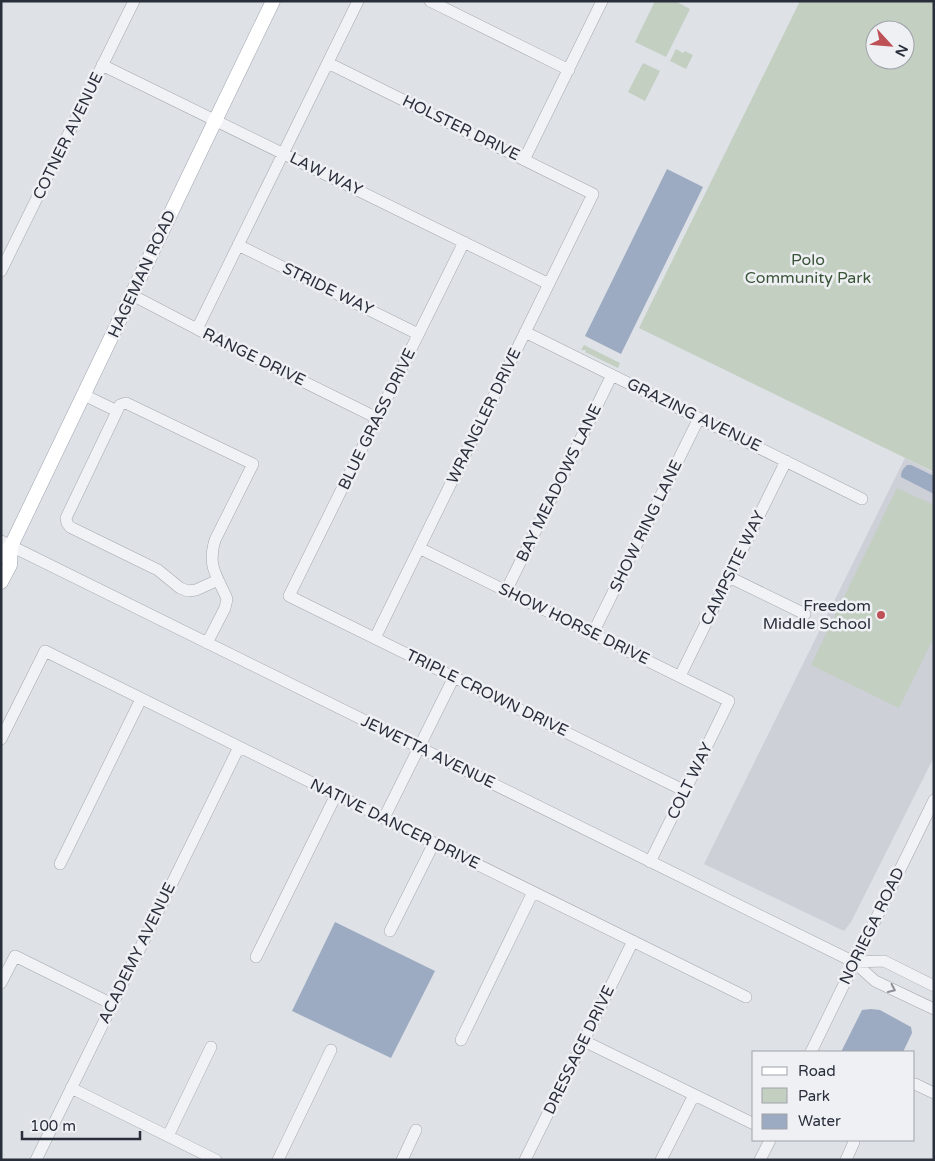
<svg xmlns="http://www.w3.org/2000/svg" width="935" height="1161" font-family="'Varela Round',sans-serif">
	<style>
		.built { fill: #cdd0d7 }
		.green { fill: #c3cfc1; fill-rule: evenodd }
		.water { fill: #9dabc2 }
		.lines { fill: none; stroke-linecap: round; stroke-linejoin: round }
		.minor-casing { stroke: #a4a8af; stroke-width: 12 }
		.major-casing { stroke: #9fa4b0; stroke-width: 15 }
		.minor { stroke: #f1f2f5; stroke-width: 11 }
		.major { stroke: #fff; stroke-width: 14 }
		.oneway { stroke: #8d9098 }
		.poi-dot { fill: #be5156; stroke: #eef0f4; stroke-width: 2 }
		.labels { text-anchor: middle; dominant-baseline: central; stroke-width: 5; stroke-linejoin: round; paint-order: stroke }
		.street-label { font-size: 16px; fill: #292e3b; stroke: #eef0f4 }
		.park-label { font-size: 16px; fill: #3b5538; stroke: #eef0f4 }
		.poi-label { font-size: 16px; fill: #292e3b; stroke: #eef0f4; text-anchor: end }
	</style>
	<rect width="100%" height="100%" fill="#dee1e6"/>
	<!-- built -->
	<path class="built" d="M905,458L934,473V757L851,922L844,931L704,864Z"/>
	<!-- green -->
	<path class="green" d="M655,1H675L690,9L666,57L635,42Z
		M800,1H934V472L639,328ZM875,30H905V60H875Z
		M676,49L683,53L685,51L693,55L686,69L670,61Z
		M643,63L660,71L645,101L628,92Z
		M584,345L620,363L618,368L585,352L586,350H581Z
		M897,488L934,505V637L899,708L811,665Z"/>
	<!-- water -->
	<path class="water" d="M667,169L703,187L621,354L585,336Z
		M907,465H911L934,476V494L901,477C901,471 903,469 907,465Z
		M335,922L435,971L391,1058L292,1011Z
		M871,1009L880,1010L911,1027L912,1033L903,1052H841L862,1010Z"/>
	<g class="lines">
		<defs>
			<path id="minor" d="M430,1L569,70
				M328,63L593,194L375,638
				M102,65L549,284
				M524,160L602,1
				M464,242L289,596L685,791
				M238,245L418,334
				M1,271L134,1
				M132,295L197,329L377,418
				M197,329L358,1
				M525,332L862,499
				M84,395L117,411
				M1,541L854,962L875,981L934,1009
				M419,548L729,701L650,862
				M729,577L805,614
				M506,591L612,375
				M593,633L699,418
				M207,643L225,608L227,599C217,575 207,567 215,540L253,464L126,403L120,405L66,518L67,523L70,527L158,570L180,588L188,591L196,590L218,580
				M680,676L786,461
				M1,739L45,651L746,997
				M384,818L454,677
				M60,864L141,699
				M390,931L434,843
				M256,957L336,795
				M854,962L884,961L934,986
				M1,983L15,956L112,1004
				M461,1040L533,892
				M584,1041L754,1124
				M811,1052L934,800
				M915,1084L934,1093
				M71,1088L216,1160
				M168,1136L211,1047
				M36,1160L239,747
				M278,1160L331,1050
				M402,1160L416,1130
				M525,1160L633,941
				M661,1160L694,1095
				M760,1160L770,1140
				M846,1160L854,1142"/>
			<path id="major" d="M1,557L11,546L215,121L273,1
				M1,582L10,565L11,546"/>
		</defs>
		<!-- minor casing -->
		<use href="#minor" class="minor-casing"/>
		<!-- major casing -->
		<use href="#major" class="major-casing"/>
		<!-- minor -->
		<use href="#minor" class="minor"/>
		<!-- major -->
		<use href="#major" class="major"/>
	</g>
	<!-- one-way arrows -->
	<defs><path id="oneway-chevron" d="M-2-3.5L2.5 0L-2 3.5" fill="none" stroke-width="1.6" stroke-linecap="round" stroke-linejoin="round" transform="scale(1.25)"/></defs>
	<use class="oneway" href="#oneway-chevron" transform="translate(892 989) rotate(25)"/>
	<!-- markers -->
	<circle class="poi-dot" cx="881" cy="615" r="5"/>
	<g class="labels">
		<!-- street labels -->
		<g class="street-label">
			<text transform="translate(461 128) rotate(26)">HOLSTER DRIVE</text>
			<text transform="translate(68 136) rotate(-64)">COTNER AVENUE</text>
			<text transform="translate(326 174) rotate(26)">LAW WAY</text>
			<text transform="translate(142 274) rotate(-65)">HAGEMAN ROAD</text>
			<text transform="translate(328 289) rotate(26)">STRIDE WAY</text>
			<text transform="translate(254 357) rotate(26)">RANGE DRIVE</text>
			<text transform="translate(694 415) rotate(26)">GRAZING AVENUE</text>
			<text transform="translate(484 416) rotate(-64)">WRANGLER DRIVE</text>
			<text transform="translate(377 419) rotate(-64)">BLUE GRASS DRIVE</text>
			<text transform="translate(559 483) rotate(-64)">BAY MEADOWS LANE</text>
			<text transform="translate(646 526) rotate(-64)">SHOW RING LANE</text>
			<text transform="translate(733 568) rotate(-64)">CAMPSITE WAY</text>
			<text transform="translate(574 624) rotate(26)">SHOW HORSE DRIVE</text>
			<text transform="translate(487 693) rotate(26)">TRIPLE CROWN DRIVE</text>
			<text transform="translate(428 752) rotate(26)">JEWETTA AVENUE</text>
			<text transform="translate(690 781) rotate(-64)">COLT WAY</text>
			<text transform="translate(395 824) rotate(26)">NATIVE DANCER DRIVE</text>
			<text transform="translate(872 926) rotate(-64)">NORIEGA ROAD</text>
			<text transform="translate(137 953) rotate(-64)">ACADEMY AVENUE</text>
			<text transform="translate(579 1050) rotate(-64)">DRESSAGE DRIVE</text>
		</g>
		<!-- park labels -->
		<g class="park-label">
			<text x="808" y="260">Polo<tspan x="808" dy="18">Community Park</tspan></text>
		</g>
		<!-- poi labels -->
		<g class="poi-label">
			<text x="871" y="606">Freedom<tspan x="871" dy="18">Middle School</tspan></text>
		</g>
	</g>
	<!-- border -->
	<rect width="935" height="1161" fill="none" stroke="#292e3b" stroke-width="5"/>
	<!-- legend -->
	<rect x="752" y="1051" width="162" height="90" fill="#eef0f4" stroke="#9fa2aa"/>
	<rect x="762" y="1067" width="25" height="8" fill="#ffffff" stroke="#9fa2aa"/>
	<text x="798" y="1076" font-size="15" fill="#292e3b">Road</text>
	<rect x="762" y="1088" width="25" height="15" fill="#c3cfc1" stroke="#9fa2aa"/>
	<text x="798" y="1101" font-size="15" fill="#292e3b">Park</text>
	<rect x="762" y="1114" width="25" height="15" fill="#9dabc2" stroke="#9fa2aa"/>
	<text x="798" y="1126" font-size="15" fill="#292e3b">Water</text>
	<!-- north arrow -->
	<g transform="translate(890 45) rotate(116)"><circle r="24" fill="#eef0f4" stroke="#9fa2aa"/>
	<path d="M0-4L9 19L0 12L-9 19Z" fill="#be5156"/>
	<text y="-8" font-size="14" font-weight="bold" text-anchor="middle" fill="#292e3b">N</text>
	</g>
	<!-- scale -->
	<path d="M22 1131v8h118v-8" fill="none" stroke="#292e3b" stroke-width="2.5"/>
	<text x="30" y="1131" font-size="15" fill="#292e3b" stroke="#eef0f4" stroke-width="4" paint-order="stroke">100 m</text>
</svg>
